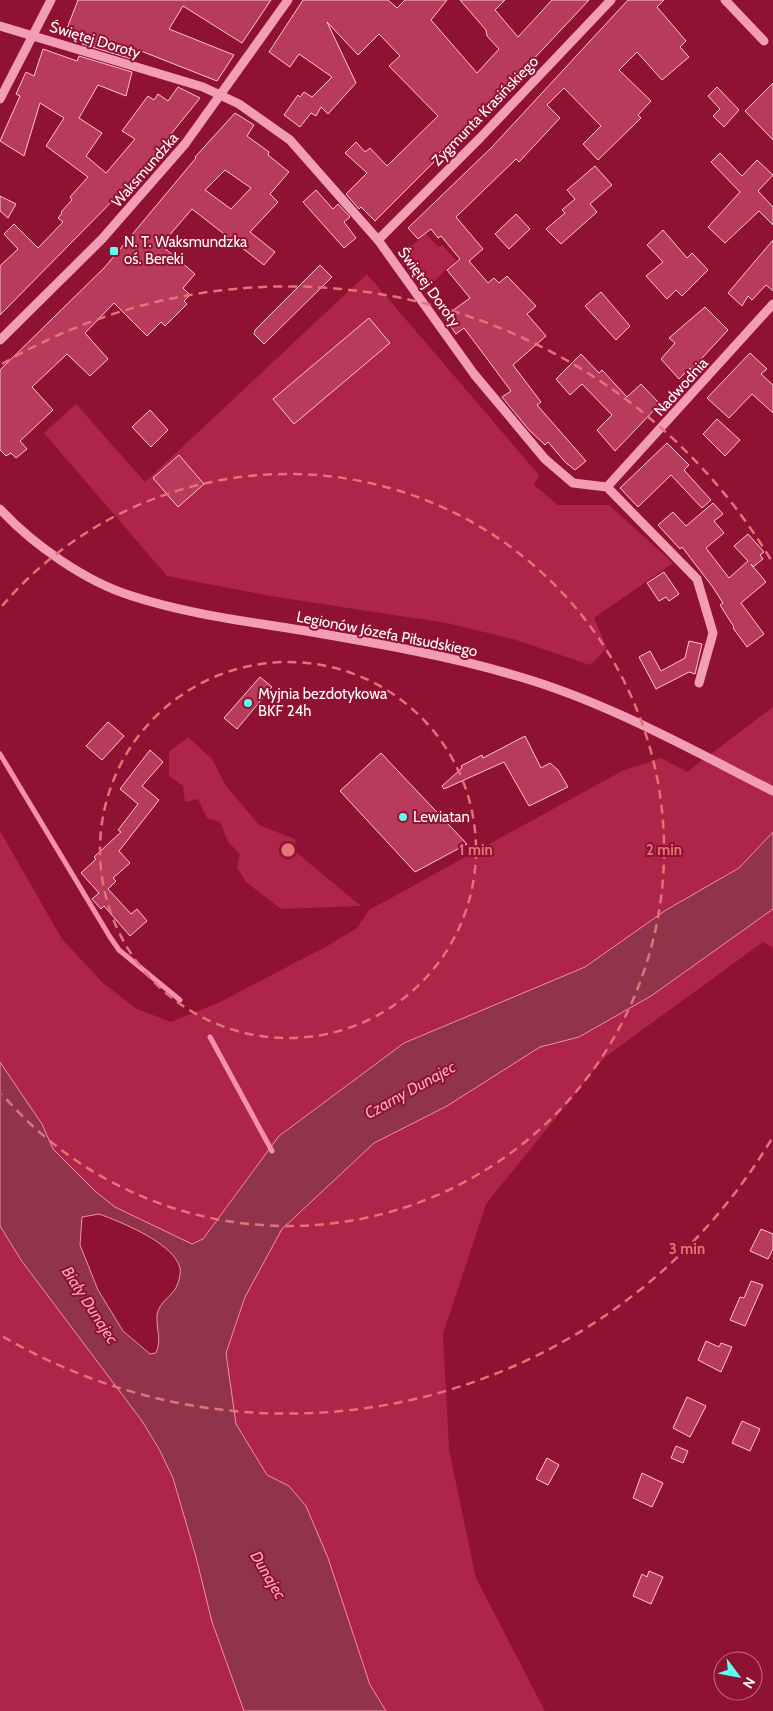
<svg xmlns="http://www.w3.org/2000/svg" width="773" height="1711" font-family="Cabin,sans-serif">
	<style>
		.green { fill: #af2449 }
		.water { fill: #91344b; stroke: #f58fab; fill-rule: evenodd }
		.lines { fill: none; stroke-linecap: round; stroke-linejoin: round }
		.stream { stroke: #f58fab; stroke-width: 5 }
		.building { fill: #b93b5b; stroke: #fcc4d3; fill-rule: evenodd }
		.minor { stroke: #f29db4; stroke-width: 9 }
		.ring { fill: none; stroke: #e47373; stroke-width: 2.5; stroke-dasharray: 9 6 }
		.poi-dot { fill: #5effef; stroke: #8f1232; stroke-width: 2 }
		.labels { text-anchor: middle; dominant-baseline: central; stroke-width: 4; stroke-linejoin: round; paint-order: stroke }
		.street-label { font-size: 15px; fill: #fff; stroke: #8f1232 }
		.poi-label { font-size: 15px; fill: #fff; stroke: #8f1232; text-anchor: start }
		.water-label { font-size: 16px; font-style: italic; fill: #f9a9bf; stroke: #8f1232 }
		.centre { fill: #e47373; stroke: #8f1232; stroke-width: 2.5 }
		.ring-label { font-size: 15px; text-anchor: middle; font-weight: bold; fill: #e47373; stroke: #8f1232; stroke-width: 4; stroke-linejoin: round; paint-order: stroke }
	</style>
	<rect width="100%" height="100%" fill="#8f1232"/>
	<!-- green -->
	<path class="green" d="M426,234L438,247L442,245L456,260L427,288L400,255Z
		M367,274L539,475L534,485L558,505H609L673,563L594,618L607,648L590,665L513,639L446,623L270,596L167,576L44,433L76,404L145,482Z
		M773,707V832L739,868L666,910L585,967L404,1043L279,1136L203,1239L191,1244L115,1207L96,1192L53,1149L42,1124L0,1062V831L62,939L103,983L137,1009L171,1022L220,1002L327,946L357,928L369,910L622,771L661,758L687,772Z
		M188,737L212,759L226,786L259,825L295,839L297,853L361,906L281,909L246,882L237,867L240,854L228,842L220,822L207,818L198,799L185,802L183,786L169,776V752Z
		M773,909V948L763,942L605,1057L486,1204L443,1334L449,1450L476,1578L545,1711H386L370,1685L328,1558L289,1486L267,1475L236,1424L226,1353L245,1297L282,1229L374,1143L447,1106L540,1047L579,1037L651,996Z
		M0,1226L21,1260L142,1421L159,1450L173,1478L196,1557L212,1622L244,1711H0Z"/>
	<!-- water -->
	<path class="water" d="M773,832V909L651,996L579,1037L540,1047L447,1106L374,1143L282,1229L245,1297L226,1353L236,1424L267,1475L289,1486L306,1506L328,1558L370,1685L386,1711H244L212,1622L196,1557L173,1478L159,1449L142,1421L21,1260L0,1226V1062L42,1124L53,1149L96,1192L115,1207L192,1244L203,1239L279,1136L404,1043L585,967L666,910L739,868ZM99,1214C121,1222 174,1243 180,1268C181,1272 179,1280 178,1283C174,1296 159,1301 157,1315C156,1329 162,1340 156,1353L150,1354L123,1331L98,1290L80,1245L82,1217Z"/>
	<g class="lines">
		<!-- stream -->
		<path class="stream" d="M0,754L110,937L119,950L180,1000
			M210,1037L272,1151"/>
	</g>
	<!-- building -->
	<path class="building" d="M78,0H271L242,43L183,6L169,29L234,55L217,81L141,51L140,54L137,53L135,60L82,44L84,38L66,31Z
		M303,0H388L397,8L405,0H447L431,20L477,73L499,49L487,36L486,30L460,0H505L495,10L518,37L552,0H589L483,113L452,144L450,142L432,160L434,162L375,221L361,207L359,209L346,194L367,173L345,153L356,142L365,152L370,148L387,166L438,116L389,66L400,56L379,34L358,55L327,22L356,83L328,114L321,107L316,116L311,113L300,127L284,115L298,95L300,97L304,92L312,97L332,77L299,54L290,67L269,52Z
		M628,0H664L657,7L686,41L680,47L689,57L662,80L637,52L619,70L651,101L638,115L641,118L598,160L583,144L601,126L564,88L547,105L560,118L519,162L516,159L456,217L483,249L469,261L488,283L494,278L499,283L507,276L536,306L527,314L546,336L513,365L541,402L537,405L586,461L575,470L565,462L548,442L545,445L529,430L502,397L511,391L482,352L464,328L456,334L444,317L470,298L447,270L460,259L441,236L438,238L431,229L418,239L408,228L492,147Z
		M43,49L77,61L79,56L132,72L126,96L98,85L79,118L102,133L86,156L106,173L135,139L122,131L148,96L154,100L158,94L168,101L178,87L200,98L137,176L0,315V266L18,249L4,234L14,224L38,248L63,222L58,218L62,213L61,212L72,200L70,197L88,177L46,146L64,118L40,103L24,156L0,141L20,96L16,94L26,72L34,76Z
		M773,83V140L745,111Z
		M717,87L739,110L724,127L713,116L720,109L708,96Z
		M235,113L254,125L247,136L269,152L268,155L289,172L270,194L278,202L250,232L275,252L264,265L192,209L161,245L195,274L183,288L190,295L184,301L187,304L165,326L161,322L147,336L114,303L85,333L108,359L90,376L67,354L32,387L53,410L20,441L27,449L16,458L11,453L6,456L0,450V370L105,267L196,158L195,157ZM225,170L251,188L231,209L205,190Z
		M720,153L742,176L757,160L773,175L758,191L773,207V225L759,211L725,243L708,227L740,192L711,162Z
		M595,166L612,185L590,204L597,212L561,244L546,229L565,213L562,210L575,199L567,190Z
		M316,190L333,209L338,204L350,217L344,222L356,238L344,248L303,202Z
		M0,196L16,204L8,218L0,211Z
		M516,214L530,229L509,249L495,234Z
		M663,230L687,258L692,253L708,270L682,296L676,290L667,299L646,276L663,262L647,245Z
		M773,240V291L766,285L752,300L748,296L742,306L728,293Z
		M320,265L332,277L264,344L254,334L255,330Z
		M601,292L630,326L616,340L585,306Z
		M705,307L728,330L691,370L690,368L679,379L661,359L675,343L669,338Z
		M369,318L390,343L294,424L273,399Z
		M750,353L767,369L761,374L773,385V413L752,394L729,418L707,398Z
		M581,354L599,373L602,370L627,397L641,384L660,404L615,451L597,430L612,415L582,384L570,395L556,379Z
		M150,410L168,430L151,447L132,427Z
		M717,419L740,440L725,456L703,434Z
		M667,443L689,465L684,470L711,500L702,508L671,475L638,507L620,488Z
		M179,455L204,484L178,507L153,478Z
		M713,503L723,514L714,521L724,533L706,548L729,578L748,561L734,546L748,534L764,552L760,555L763,559L753,567L751,564L766,582L741,603L764,634L747,647L733,628L734,627L720,605L723,603L712,586L682,547L680,549L658,525L673,512L686,526Z
		M664,572L679,594L669,601L666,597L659,601L647,583Z
		M689,641L702,644L695,674L689,672L656,689L639,657L650,651L661,671L685,658Z
		M260,677L272,687L237,729L224,718Z
		M108,722L124,736L102,760L86,746Z
		M525,736L541,768L550,763L558,770L568,787L529,806L504,762L444,789L442,786L462,768L461,766L482,755L483,758Z
		M150,750L163,762L142,786L159,800L119,851L130,863L113,878L116,881L108,889L131,914L137,909L147,921L130,936L104,906L101,909L92,899L99,893L81,873L96,859L94,857L121,832L118,830L138,804L120,789Z
		M381,753L467,844L415,872L340,791Z
		M761,1229L773,1234V1249L768,1259L750,1251Z
		M751,1281L763,1285L745,1326L730,1320L740,1297L744,1298Z
		M706,1341L719,1347L721,1343L732,1347L721,1372L698,1360Z
		M687,1397L706,1406L690,1437L673,1428Z
		M742,1421L760,1429L750,1451L732,1443Z
		M676,1446L688,1451L683,1463L671,1458Z
		M547,1458L559,1465L548,1485L536,1479Z
		M642,1473L663,1483L652,1507L633,1498Z
		M649,1571L663,1577L651,1604L633,1596L642,1574L647,1577Z"/>
	<g class="lines">
		<!-- minor -->
		<path class="minor" d="M725,0L764,41
			M0,26L203,87L239,104L290,140L378,240L474,374L545,459L573,483L607,487L697,579L713,633L699,683
			M0,99L51,0
			M378,240L480,138L611,0
			M0,340L102,239L185,144L288,0
			M607,487L773,304
			M0,509C32,544 86,582 132,596C190,615 252,622 312,632C381,644 450,656 517,676C607,702 690,749 773,791"/>
	</g>
	<!-- distance rings -->
	<g class="ring">
		<circle cx="288" cy="850" r="188"/>
		<path d="M2 606A376 376 0 1 1 2 1094"/>
		<path d="M771 1140A564 564 0 0 1 2 1336M2 364A564 564 0 0 1 771 560"/>
	</g>
	<!-- markers -->
	<g class="poi-dot">
		<rect x="109" y="246" width="10" height="10" rx="2.5"/>
		<circle cx="248" cy="703" r="5"/>
		<circle cx="403" cy="817" r="5"/>
	</g>
	<g class="labels">
		<!-- street labels -->
		<g class="street-label">
			<text transform="translate(95 40) rotate(17)">Świętej Doroty</text>
			<text transform="translate(485 111) rotate(-46)">Zygmunta Krasińskiego</text>
			<text transform="translate(145 170) rotate(-49)">Waksmundzka</text>
			<text transform="translate(429 287) rotate(54)">Świętej Doroty</text>
			<text transform="translate(681 387) rotate(-48)">Nadwodnia</text>
			<text transform="translate(387 634) rotate(11)">Legionów Józefa Piłsudskiego</text>
		</g>
		<!-- poi labels -->
		<g class="poi-label">
			<text x="124" y="242">N. T. Waksmundzka<tspan x="124" dy="17">oś. Bereki</tspan></text>
			<text x="258" y="694">Myjnia bezdotykowa<tspan x="258" dy="17">BKF 24h</tspan></text>
			<text x="413" y="817">Lewiatan</text>
		</g>
		<!-- water labels -->
		<g class="water-label">
			<text transform="translate(410 1090) rotate(-29)">Czarny Dunajec</text>
			<text transform="translate(90 1305) rotate(57)">Biały Dunajec</text>
			<text transform="translate(268 1575) rotate(59)">Dunajec</text>
		</g>
	</g>
	<circle cx="288" cy="850" r="8" class="centre"/>
	<g class="ring-label">
		<text x="476" y="855">1 min</text>
		<text x="664" y="855">2 min</text>
		<text x="687" y="1254">3 min</text>
	</g>
	<!-- north arrow -->
	<g transform="translate(738 1676) rotate(122)"><circle r="24" fill="#8f1232" stroke="#bc7184"/>
	<path d="M0-4L9 19L0 12L-9 19Z" fill="#5effef"/>
	<text y="-8" font-size="14" font-weight="bold" text-anchor="middle" fill="#ffffff">N</text>
	</g>
</svg>
